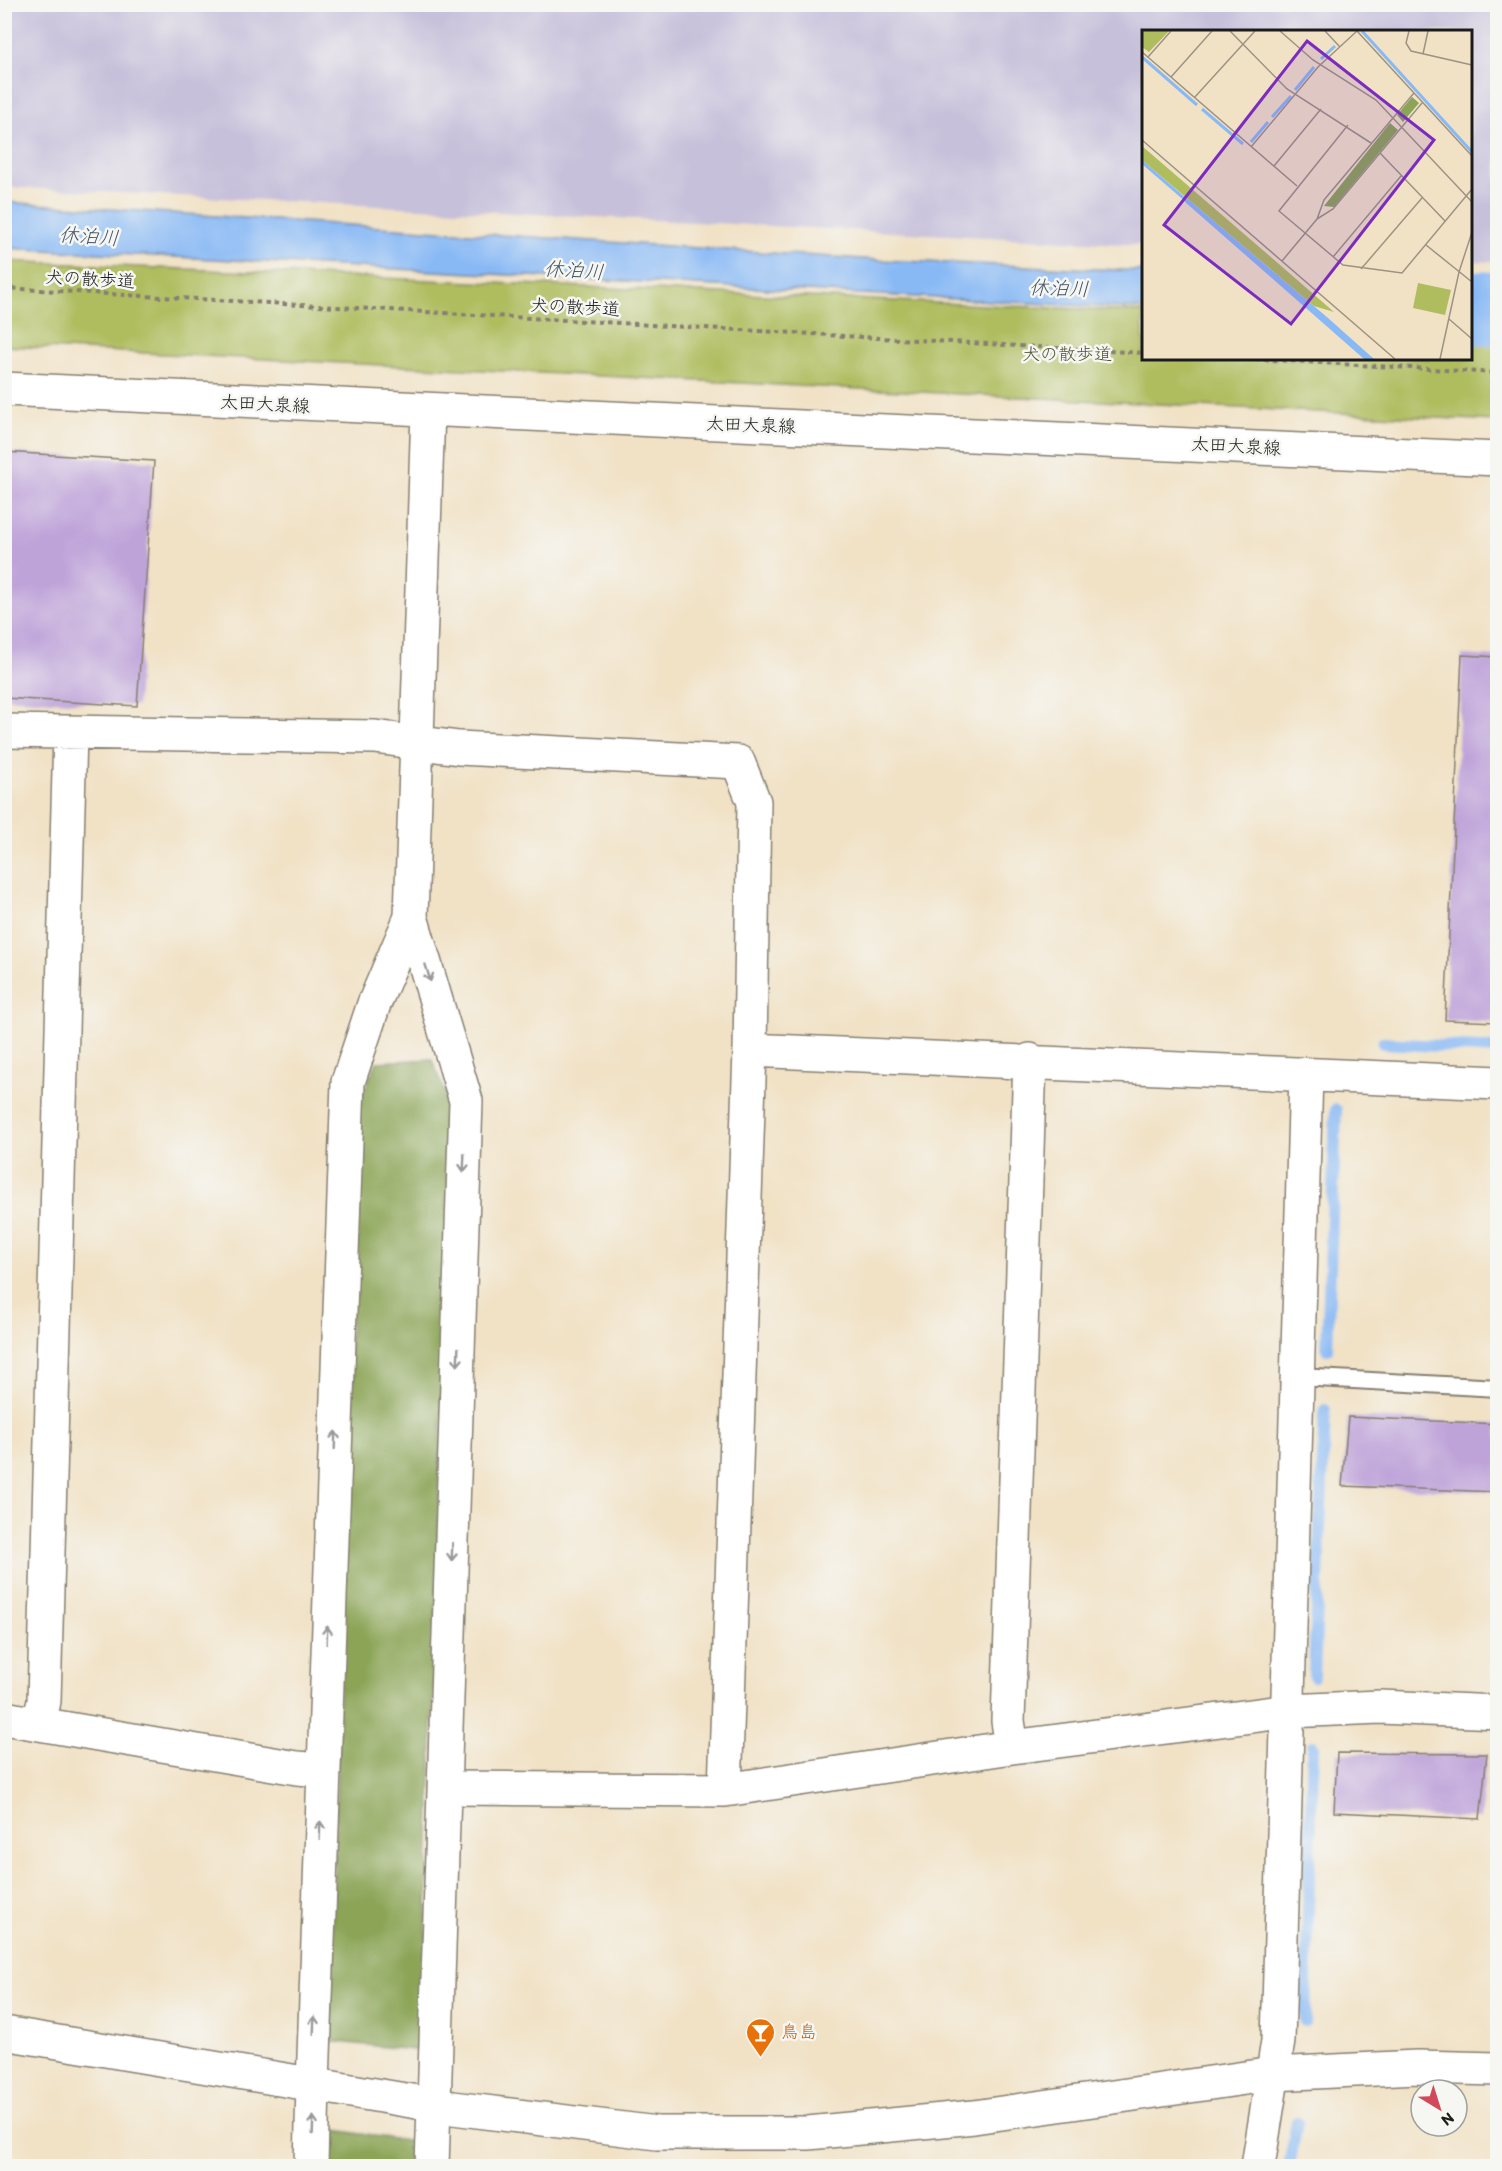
<svg xmlns="http://www.w3.org/2000/svg" width="1502" height="2171" font-family="Itim,'Klee One',sans-serif">
	<style>
		.industrial { fill: #c6c0da }
		.green { fill: #afbd5f; stroke: #666c3e; stroke-width: 1.5 }
		.forest { fill: #8ba456; stroke: #546039; stroke-width: 1.5 }
		.water { fill: #89b9f5; stroke: #526a88; stroke-width: 1.5 }
		.lines { fill: none; stroke-linecap: round; stroke-linejoin: round }
		.stream { stroke: #89b9f5; stroke-width: 12 }
		.river { stroke: #89b9f5; stroke-width: 74 }
		.building { fill: #bea3d9 }
		.lane-casing { stroke: #867f71; stroke-width: 20 }
		.street-casing { stroke: #867f71; stroke-width: 36 }
		.secondary-casing { stroke: #867f71; stroke-width: 36 }
		.path { stroke: #867f71; stroke-width: 4; stroke-dasharray: 4.5 4.5; stroke-linecap: butt }
		.lane { stroke: #fff; stroke-width: 16 }
		.street { stroke: #fff; stroke-width: 33 }
		.secondary { stroke: #fff; stroke-width: 33 }
		.oneway { stroke: #999 }
		.labels { text-anchor: middle; dominant-baseline: central; stroke-width: 5; stroke-linejoin: round; paint-order: stroke }
		.street-label { font-size: 18px; fill: #1c1c1c; stroke: #f6f6f2 }
		.park-label { font-size: 18px; fill: #4f5433; stroke: #f6f6f2 }
		.food-label { font-size: 18px; fill: #c56008; stroke: #f6f6f2; text-anchor: start }
		.water-label { font-size: 20px; font-style: italic; fill: #425368; stroke: #f6f6f2 }
		.inset-river { fill: none; stroke: #89b9f5; stroke-width: 3 }
		.inset-road { fill: none; stroke: #9c9382; stroke-width: 1.5 }
		.view { fill: #7b2cbf; fill-opacity: 0.15; stroke: #7b2cbf; stroke-width: 3 }
		.inset-edge { fill: none; stroke: #1c1c1c; stroke-width: 3 }
	</style>
	<rect width="100%" height="100%" fill="#f6f6f2"/>
	<filter id="ink" filterUnits="userSpaceOnUse"><feTurbulence type="fractalNoise" baseFrequency=".0167" numOctaves="2"/><feDisplacementMap in="SourceGraphic" scale="12" xChannelSelector="R" yChannelSelector="G"/><feConvolveMatrix kernelMatrix="1 2 1 2 8 2 1 2 1" color-interpolation-filters="sRGB"/></filter>
	<filter id="wash" filterUnits="userSpaceOnUse"><feTurbulence type="fractalNoise" baseFrequency=".008" numOctaves="4" result="noise"/><feDisplacementMap in="SourceGraphic" scale="24" xChannelSelector="R" yChannelSelector="G"/><feGaussianBlur stdDeviation="1.35" result="paint"/><feColorMatrix in="noise" values="0 0 0 0 0 0 0 0 0 0 0 0 0 0 0 0 0 1.4 0 .05"/><feComposite in="paint" operator="in"/></filter>
	<g filter="url(#wash)">
		<rect width="100%" height="100%" fill="#f1e2c6"/>
		<!-- industrial -->
		<path class="industrial" d="M4,5H1497V262L1471,261L1470,32H1144L1143,245L5,187Z"/>
		<!-- green -->
		<path class="green" d="M4,261L1143,312L1144,358H1470L1471,326L1497,327V421L5,346Z"/>
		<!-- forest -->
		<path class="forest" d="M432,1059L448,1101L450,1116L423,2051L329,2041L357,1105L377,1062Z
			M329,2129L419,2143L418,2166H327Z"/>
		<!-- water -->
		<path class="water" d="M4,202L878,260L1143,271V309L5,248Z
			M1470,284H1482L1475,326H1471Z"/>
		<g class="lines">
			<!-- stream -->
			<path class="stream" d="M1383,1043L1498,1049
				M1327,1349L1336,1110
				M1314,1676L1325,1410
				M1305,2021L1313,1746
				M1289,2166L1297,2122"/>
			<!-- river -->
			<path class="river" d="M1470,308L1498,309"/>
		</g>
		<g id="blocks">
			<!-- building -->
			<path class="building" d="M4,452L154,461L137,706L4,698Z
				M1462,655L1498,657V1022L1445,1020Z
				M1348,1417L1498,1424V1492L1342,1486Z
				M1337,1753L1487,1754L1480,1819L1334,1812Z"/>
		</g>
	</g>
	<g filter="url(#ink)">
		<use href="#blocks" fill-opacity="0" stroke="#867f71" stroke-width="1.5"/>
		<g class="lines">
			<defs>
				<path id="lane" d="M1299,1377L1498,1388"/>
				<path id="street" d="M4,731L375,737L459,748L738,762L754,802L750,1050L725,1790
					M750,1050L1498,1083
					M4,1718L297,1768L322,1770
					M39,1724L44,1701L70,733
					M1012,1747L1008,1721L1030,1060
					M445,1788L725,1790L1012,1747L1289,1711L1380,1707L1498,1712
					M311,2166L313,2084
					M432,2166L434,2105
					M1258,2166L1278,2041L1306,1074"/>
				<path id="secondary" d="M4,389C502,417 1000,434 1498,459
					M428,410L411,917L466,1101L434,2105
					M4,2033L453,2108L657,2133H808L974,2117L1273,2074L1417,2067L1498,2069
					M313,2084L348,1082L374,1004L411,917"/>
			</defs>
			<!-- lane casing -->
			<use href="#lane" class="lane-casing"/>
			<!-- street casing -->
			<use href="#street" class="street-casing"/>
			<!-- secondary casing -->
			<use href="#secondary" class="secondary-casing"/>
			<!-- path -->
			<path class="path" d="M4,288L1144,353
				M1237,358L1498,373"/>
			<!-- lane -->
			<use href="#lane" class="lane"/>
			<!-- street -->
			<use href="#street" class="street"/>
			<!-- secondary -->
			<use href="#secondary" class="secondary"/>
		</g>
		<!-- one-way arrows -->
		<defs><path id="oneway-shaft" d="M-6 0H5M1.5-3L5.5 0L1.5 3" fill="none" stroke-width="1.6" stroke-linecap="round" stroke-linejoin="round" transform="scale(1.5)"/></defs>
		<g class="oneway">
			<use href="#oneway-shaft" transform="translate(428 973) rotate(73)"/>
			<use href="#oneway-shaft" transform="translate(464 1163) rotate(92)"/>
			<use href="#oneway-shaft" transform="translate(458 1357) rotate(92)"/>
			<use href="#oneway-shaft" transform="translate(335 1440) rotate(-88)"/>
			<use href="#oneway-shaft" transform="translate(452 1552) rotate(92)"/>
			<use href="#oneway-shaft" transform="translate(327 1635) rotate(-88)"/>
			<use href="#oneway-shaft" transform="translate(320 1830) rotate(-88)"/>
			<use href="#oneway-shaft" transform="translate(314 2025) rotate(-88)"/>
			<use href="#oneway-shaft" transform="translate(313 2125) rotate(-88)"/>
		</g>
	</g>
	<!-- icons -->
	<defs>
		<symbol id="bar-pin" viewBox="-11 -11 22 30"><path d="M0 17L-7.5 6A9.5 9.5 0 1 1 7.5 6Z" fill="#e8710a" stroke="#f6f6f2"/><path d="M-6-5H6L.8 .8V4.5H3.5V6h-7V4.5H-.8V.8Z" fill="#fff"/></symbol>
	</defs>
	<g fill-rule="evenodd">
		<use href="#bar-pin" x="744" y="2016" width="33" height="45"/>
	</g>
	<g class="labels">
		<!-- street labels -->
		<g class="street-label">
			<text transform="translate(90 279) rotate(3)">犬の散歩道</text>
			<text transform="translate(575 307) rotate(3)">犬の散歩道</text>
			<text transform="translate(265 404) rotate(3)">太田大泉線</text>
			<text transform="translate(751 425) rotate(2)">太田大泉線</text>
			<text transform="translate(1236 446) rotate(3)">太田大泉線</text>
		</g>
		<!-- park labels -->
		<g class="park-label">
			<text x="1067" y="354">犬の散歩道</text>
		</g>
		<!-- food labels -->
		<g class="food-label">
			<text x="781" y="2032">鳥島</text>
		</g>
		<!-- water labels -->
		<g class="water-label">
			<text transform="translate(89 236) rotate(4)">休泊川</text>
			<text transform="translate(574 270) rotate(4)">休泊川</text>
			<text transform="translate(1059 288) rotate(2)">休泊川</text>
		</g>
	</g>
	<!-- overview -->
	<g transform="translate(1142 30)">
		<rect width="330" height="330" fill="#f1e2c6"/>
		<path d="M0,1H27L7,22L0,17ZM0,116L130,228L192,282L172,276L0,130ZM276,253L309,260L303,285L271,278Z" fill="#afbd5f"/>
		<path d="M270,67L277,73L261,92L255,85ZM248,93L256,100L192,177L182,176Z" fill="#8ba456"/>
		<path d="M46,169L186,288L232,329H222L43,172Z" fill="#89b9f5"/>
		<path class="inset-river" d="M220,1L330,122M0,27L55,75M179,29L193,16M153,60L172,37M60,79L101,114M130,87L149,66M109,112L126,92M0,132L52,177"/>
		<path class="inset-road" d="M88,1L145,59L229,113M138,1L171,30L234,70L330,172M183,1L198,17M215,1L330,126M267,1L264,13L269,21L330,35M0,22L155,156M281,24L286,1M6,27L29,1M29,47L70,1M52,68L113,1M206,95L137,181L201,235L260,243L330,159M0,110L253,329M109,117L176,37L215,1M238,123L303,191M132,136L179,79M175,189L191,179L280,73M284,215L330,252M191,227L259,146M140,231L175,189L182,170L272,63M219,239L280,168M307,289L330,309M298,329L317,242L330,202"/>
		<path class="view" d="M165,11L292,110L149,294L22,195Z"/>
		<rect width="330" height="330" class="inset-edge"/>
	</g>
	<!-- margin -->
	<rect width="1502" height="2171" fill="none" stroke="#f6f6f2" stroke-width="24"/>
	<!-- north arrow -->
	<g transform="translate(1439 2108) rotate(142)"><circle r="28" fill="#f6f6f2" stroke="#9f9f9c" stroke-width="1.5"/>
	<path d="M0-4.5L10 22L0 15L-10 22Z" fill="#d1495b"/>
	<text y="-9" font-size="16" font-weight="bold" text-anchor="middle" fill="#1c1c1c">N</text>
	</g>
</svg>
